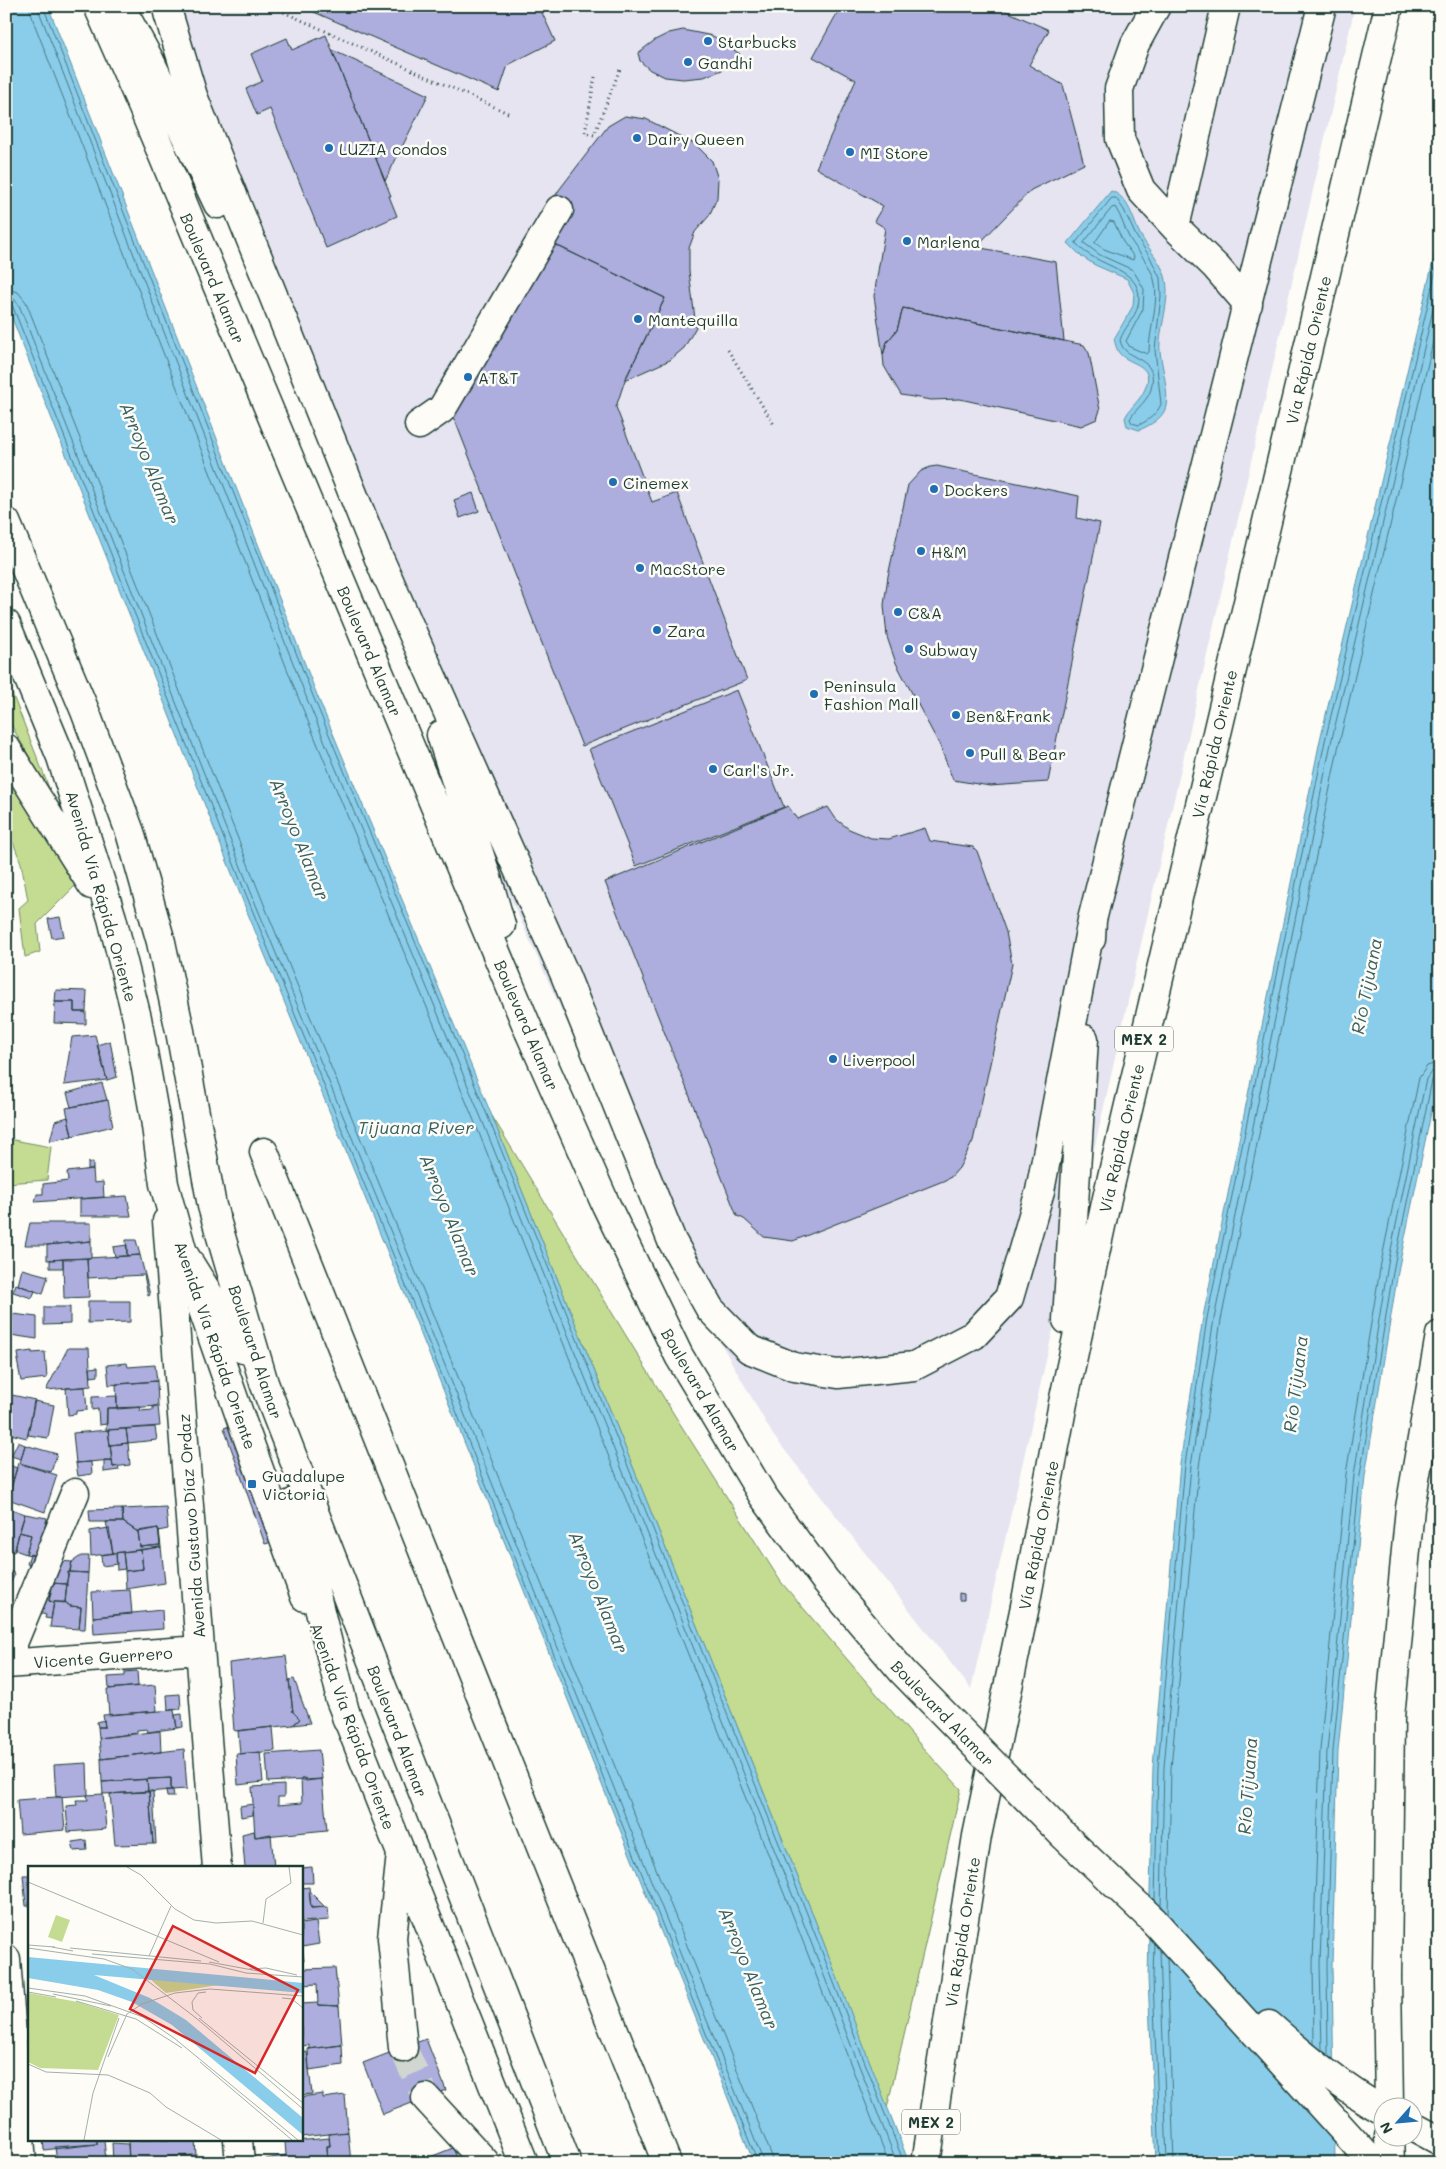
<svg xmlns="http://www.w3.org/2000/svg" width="1446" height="2169" font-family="Mali,sans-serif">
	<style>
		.built { fill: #e5e4f0 }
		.green { fill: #c4dc92; stroke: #728c63 }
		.water { fill: #8acdeb; stroke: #5f93a2 }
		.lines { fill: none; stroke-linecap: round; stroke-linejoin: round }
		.shore { stroke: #4a777d; stroke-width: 1 }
		.building { fill: #adadde; stroke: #1f3d34 }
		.minor-tunnel { stroke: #d1d6d0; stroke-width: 28; stroke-dasharray: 28 14; stroke-linecap: butt }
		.minor-casing { stroke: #1f3d34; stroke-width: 31 }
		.major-casing { stroke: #1f3d34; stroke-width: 31 }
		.highway-casing { stroke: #1f3d34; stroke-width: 31 }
		.path { stroke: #1f3d34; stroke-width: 3; stroke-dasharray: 1 4; stroke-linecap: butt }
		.minor { stroke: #fdfcf7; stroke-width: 28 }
		.major { stroke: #fdfcf7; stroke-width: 28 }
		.highway { stroke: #fdfcf7; stroke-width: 28 }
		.highway-bridge-casing { stroke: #1f3d34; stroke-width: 31; stroke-linecap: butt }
		.highway-bridge { stroke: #fdfcf7; stroke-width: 28 }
		.poi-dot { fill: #1f6fb2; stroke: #fdfcf7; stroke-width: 2 }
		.labels { text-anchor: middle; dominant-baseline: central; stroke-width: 5; stroke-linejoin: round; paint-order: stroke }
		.shield { fill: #fdfcf7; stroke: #62766e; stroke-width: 1 }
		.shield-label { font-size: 15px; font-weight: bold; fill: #1f3d34 }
		.poi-label { font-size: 16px; fill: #1f3d34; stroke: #fdfcf7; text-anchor: start }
		.street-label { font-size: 16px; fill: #1f3d34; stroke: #fdfcf7 }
		.water-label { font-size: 18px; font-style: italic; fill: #3a6162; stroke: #fdfcf7 }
		.inset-road { fill: none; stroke: #a4b0a9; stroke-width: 1 }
		.view { fill: #d62828; fill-opacity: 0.15; stroke: #d62828; stroke-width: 2.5 }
		.inset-edge { fill: none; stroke: #1f3d34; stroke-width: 2.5 }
	</style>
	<rect width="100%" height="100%" fill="#fdfcf7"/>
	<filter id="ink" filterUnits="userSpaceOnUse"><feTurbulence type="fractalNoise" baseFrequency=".02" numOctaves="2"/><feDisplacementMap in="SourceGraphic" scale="10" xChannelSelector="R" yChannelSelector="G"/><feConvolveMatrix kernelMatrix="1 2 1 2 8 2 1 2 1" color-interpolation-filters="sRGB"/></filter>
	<g filter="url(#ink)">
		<!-- built -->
		<path class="built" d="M178,6H1355L971,1689L773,1435L683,1277L488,849L372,539L277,329Z"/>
		<!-- green -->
		<path class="green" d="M6,678L53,798L6,716Z
			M6,771L75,886L37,924L40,952L25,957L19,908L28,900L21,863L6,824Z
			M492,1116L675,1416L781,1582L923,1748L961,1789L887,2108L811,1910Z
			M8,1139L51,1147L47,1180L6,1183V1144Z"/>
		<!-- water -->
		<path class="water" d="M6,6H48L317,695L492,1116L811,1910L909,2163H754L406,1297L246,909L6,303Z
			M1111,191C1127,196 1132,215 1138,230C1145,246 1160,259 1165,276C1172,301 1158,328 1160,352C1162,367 1169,392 1166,406C1164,418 1149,426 1139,430L1127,426L1125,418C1130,407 1140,401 1145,389C1155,366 1134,365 1122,356C1117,352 1116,346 1114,339L1133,306L1134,293L1127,279L1095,265L1081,256L1068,243Z
			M1440,232V1070L1399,1266L1365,1476L1338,1751L1332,1964L1335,2163H1156L1148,1978L1153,1767L1180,1464L1203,1317L1320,740Z"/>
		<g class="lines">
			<!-- shore -->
			<path class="shore" d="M29,6L34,23L300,702L475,1123L793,1916L889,2163
				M37,6L307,699L482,1120L800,1914L897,2163
				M43,6L313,696L488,1117L806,1911L904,2163
				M1112,198H1116L1124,210L1136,236L1150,257L1160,278L1161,296L1155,350L1161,404C1157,414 1149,420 1139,425L1132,423L1130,419C1136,408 1148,401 1151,389C1160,354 1124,363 1120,340C1124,328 1135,318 1138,306C1147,266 1095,269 1076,243Z
				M1112,208L1115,207C1122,217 1124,229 1130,239C1138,252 1149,263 1154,279C1160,301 1149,329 1149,352L1147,354L1130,347L1126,341L1143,309L1144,289L1133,270L1100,255L1084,243Z
				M1110,221L1114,222L1123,242L1134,257L1133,260L1104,249L1095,243Z
				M6,289L18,292L26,302L263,902L423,1290L771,2154L772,2163
				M6,297L14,299L19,305L256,905L416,1293L764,2163
				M6,303L13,307L251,907L410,1296L758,2163
				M1155,1901L1158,1767L1185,1465L1207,1318L1325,741L1440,253
				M1161,1907L1164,1767L1191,1466L1214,1319L1331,743L1440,280
				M1168,1914L1171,1768L1199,1467L1221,1320L1339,744L1440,312
				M1154,1943L1153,1978L1160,2163
				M1160,1950L1167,2163
				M1167,1958L1174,2163
				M1314,2044L1313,1964L1320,1750L1346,1474L1381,1263L1419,1078L1427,1066L1440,1062
				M1322,2050L1320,1964L1327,1751L1354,1475L1388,1264L1426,1079L1431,1072L1440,1069
				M1328,2055L1327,1964L1333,1751L1360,1475L1394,1266L1432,1080L1435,1076H1440"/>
		</g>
		<!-- building -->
		<path class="building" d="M300,6H539L555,41L508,65L499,92Z
			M841,6H995L1049,30L1029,65L1063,85L1084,164L1031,190L976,247L1056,262L1064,341L903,308L897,330L887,342L883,355L874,296L885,228L874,221L883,206L816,168L856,80L813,57Z
			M683,30L713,36L740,54L722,70L704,77L683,79L665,77L650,70L640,61L638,53L655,40L669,33Z
			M326,35L391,196H389L397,216L326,248L270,109L257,115L246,89L262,81L251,54L287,38L292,50Z
			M332,50L428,95L385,181Z
			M625,116L646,119L695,144L712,161L718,179L717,198L709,216L695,232L689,248V271L696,327L684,348L670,360L625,380L665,298L531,233L559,190L608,126Z
			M531,233L665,298L625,380L616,407L652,502L677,493L747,680L582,746L449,405Z
			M903,308L1084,345L1089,353L1100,410L1097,419L1081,426L960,399L931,400L901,395L884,366L883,355L887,342L897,330Z
			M937,466L1079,496L1077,518L1100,523L1048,782L990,786L953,780L940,746L896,663L887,637L884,605L888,576L908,485L921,471L930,467Z
			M473,493L479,511L460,518L454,500Z
			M737,690L784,807L636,866L589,749Z
			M788,806L797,819L828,807L836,819L849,829L871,838L889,839L925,828L930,841L973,847L977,851L1006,932L1012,964L973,1141L959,1168L951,1177L943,1181L793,1241L764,1237L744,1219L737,1216L605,882Z
			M60,917L64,936L52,938L48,919Z
			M56,990L87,991L86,1012H74V1002H55Z
			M55,1002H74V1012H86V1024L54,1023Z
			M95,1035L107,1080L64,1085L72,1037Z
			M110,1041L117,1077L107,1080L97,1045Z
			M102,1083L107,1100L71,1107L67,1093Z
			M108,1100L113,1126L72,1136L66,1108Z
			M68,1117L72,1136L50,1141L55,1121Z
			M93,1162V1169H88V1163Z
			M93,1169L94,1183L103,1182L104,1197L35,1202L37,1194H43V1184L68,1181L67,1172Z
			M127,1196L131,1216H80V1199Z
			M30,1223H91V1241L47,1245H25Z
			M126,1240H136L140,1255L127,1256Z
			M91,1241V1258L47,1260V1245Z
			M127,1245V1256L115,1257L113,1247Z
			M140,1255L150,1295L148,1296L144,1275L88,1278L87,1258Z
			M87,1258L89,1297L64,1298L63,1259Z
			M63,1259V1268H50V1260Z
			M22,1269L48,1276L43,1294L18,1285Z
			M16,1284L35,1291L32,1298L13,1292Z
			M88,1301H130V1322L88,1323Z
			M44,1307H70V1324L44,1325Z
			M13,1314L37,1317V1339L10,1335Z
			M68,1348H89L91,1386L46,1390Z
			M32,1351V1353L45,1352L47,1378L21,1381L17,1360H19L18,1353Z
			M127,1363L128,1367L155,1365L157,1381L109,1385L107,1365Z
			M98,1367V1376L91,1377L90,1368Z
			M157,1381L158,1406L117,1409L116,1384Z
			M85,1387L87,1410L76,1411V1414L68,1415L66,1388Z
			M12,1395L35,1400L27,1438L6,1433V1418Z
			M117,1396V1408H107V1424L99,1425L98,1409L92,1410V1397Z
			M34,1401L54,1405L48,1438L28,1435Z
			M153,1406H158L160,1426L106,1430L107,1408L141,1407L140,1411L153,1410Z
			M238,1423L279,1540L265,1544L224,1428Z
			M155,1427L157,1440L128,1443L126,1429Z
			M126,1429L128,1443L110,1445L108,1430Z
			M108,1430L112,1460L76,1463L73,1433Z
			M18,1442L25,1445L21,1459L11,1456Z
			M128,1443L130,1465L113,1467L110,1445Z
			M25,1445L57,1454L51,1472L20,1463Z
			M104,1460H112L113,1467L118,1466L119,1470L104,1472Z
			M91,1462L92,1474L78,1476L76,1463Z
			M18,1463L57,1475L45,1512L8,1499Z
			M6,1464L17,1468L14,1478L6,1475Z
			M6,1475L14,1478L8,1499L6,1498Z
			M166,1507L168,1529L158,1531V1528L138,1532L123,1522L122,1509Z
			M9,1508L25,1514L14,1552L6,1550V1519Z
			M122,1509L123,1522H90L89,1510Z
			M25,1514L47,1518L38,1557L26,1554L31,1535L19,1532Z
			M106,1522H123L138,1532L140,1547L160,1545L159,1530L161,1547L113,1553Z
			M109,1528L113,1553L91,1556L90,1531Z
			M158,1528L160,1545L140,1547L138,1531Z
			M19,1532L31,1535L26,1554L15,1550Z
			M161,1547L165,1583L126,1589L125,1571L143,1569L141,1550Z
			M141,1550L143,1569L125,1571L123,1552Z
			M123,1552L125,1569L117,1570L116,1553Z
			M116,1553L117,1564L102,1566L101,1555Z
			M30,1554L39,1557L35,1567L27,1564Z
			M81,1556H89L88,1573L70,1572L72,1562Z
			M59,1561L72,1562L66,1584L51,1583V1588L46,1587Z
			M6,1569L15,1574L6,1592Z
			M68,1572L88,1573L85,1629H79L81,1607L70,1606L65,1602Z
			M51,1583L67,1584L65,1603L49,1601Z
			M46,1587L52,1588L49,1601L54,1602L51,1619L45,1618L46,1615L36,1612Z
			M130,1590L132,1614L93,1617L92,1592Z
			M959,1593L964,1594V1600H959Z
			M54,1602H65L70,1606L81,1607L79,1629L50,1627Z
			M162,1610L163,1629L94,1634L93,1617Z
			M286,1656L293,1712L300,1719L293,1725L234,1731L229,1663Z
			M137,1671L138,1686L109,1689L108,1677L125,1676V1672Z
			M294,1679L310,1723L293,1725L300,1719L293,1712L289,1680Z
			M155,1685L157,1711L109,1715L107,1689Z
			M180,1694L181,1709L168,1710L167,1695Z
			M174,1710L177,1728L148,1732L147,1729L137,1730V1733L99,1738L98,1727H105L103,1715Z
			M182,1714L183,1727L177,1728L175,1715Z
			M104,1720L105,1727H98L97,1722Z
			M273,1727L275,1751L240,1754L238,1731Z
			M160,1731L161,1752L101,1759L99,1738Z
			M184,1749L187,1789L171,1790V1778L102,1782L101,1759Z
			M319,1750L322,1779L268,1782L266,1754Z
			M260,1752L263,1782L238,1785L236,1754Z
			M87,1763L88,1795L56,1797L54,1765Z
			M171,1778V1790L148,1792L147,1779Z
			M305,1778L306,1781L322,1779L327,1830L255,1837L252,1787L284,1785V1797H278V1805L302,1803L301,1779Z
			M147,1779L148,1792L103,1794L102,1782Z
			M166,1790H173L174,1797H167Z
			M149,1791H153L156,1844H153Z
			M149,1791L153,1844L115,1845L110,1794Z
			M103,1794L106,1829L68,1832L66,1806L77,1805L76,1800H88L87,1795Z
			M56,1797H62L65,1830L20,1834L17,1800Z
			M253,1804V1815L241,1817L240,1806Z
			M254,1831L255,1837L271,1834L274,1868H245L242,1834Z
			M86,1840L87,1850L74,1851L72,1842Z
			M312,1867L313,1883H301V1868Z
			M23,1875H29V1906H26Z
			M309,1887L311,1908L328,1907L329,1920L301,1922V1888Z
			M309,1891L325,1907L311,1908Z
			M316,1922L319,1944L302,1947L304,1961H301V1924Z
			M335,1968L339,2006L318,2005L317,1984L301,1985V1969Z
			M318,2003V2005L339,2006L342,2045L309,2049V2045L301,2046V2004Z
			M426,2039L446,2090L383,2114L363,2063Z
			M342,2045L343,2065L309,2070L308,2049Z
			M307,2052L312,2094L301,2095V2053Z
			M323,2094V2098L345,2095L348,2132L301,2137V2097Z
			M348,2132L351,2163H328L327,2146H330L329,2134Z
			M329,2138L330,2146H327L328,2163H267L266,2159L286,2155L285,2142Z
			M43,2140H97V2144L44,2150Z
			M97,2140H104L106,2161L57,2163L55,2147L97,2144Z
			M128,2140H195L196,2155L129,2159Z
			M112,2143L128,2144L129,2163H113Z
			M453,2148L459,2163H421L420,2161Z"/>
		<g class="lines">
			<!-- minor-tunnel -->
			<path class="minor-tunnel" d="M403,2048L426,2098"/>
			<defs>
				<path id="minor" d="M1156,6L1135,44L1119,89L1120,139L1141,190L1175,227L1216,267L1248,304
					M1175,227L1226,6
					M419,425L442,409L559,210
					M264,1152L667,2163
					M167,1221L217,1868
					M6,1660L75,1493
					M6,1664L200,1650
					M401,1854L392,1938L403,2048
					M6,1959L22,2163
					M426,2098L486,2163
					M1389,2106L1387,1977L1390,1717L1410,1508L1440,1335
					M1389,2136L1390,2163
					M238,2140L240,2163"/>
				<path id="major" d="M6,624L61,757L112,918L137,1018L155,1119L164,1184L183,1253L241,1419L305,1597
					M6,748L92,885
					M339,1697L524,2163"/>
				<path id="highway" d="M98,6L143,108L529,1031
					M120,6L150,61L218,204
					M168,6V13L193,96L386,576
					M6,522L85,711L130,832L161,942L180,1031L212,1206L264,1383L567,2163
					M380,560L565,975L672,1241L710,1309L749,1349L794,1367L838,1374L914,1366L974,1335L1009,1298L1040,1191L1092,920
					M441,735L490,887L501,925
					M1091,939L1092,920L1322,6
					M183,1253L243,1349
					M1067,1320L1084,1039
					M293,1503L347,1720
					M1153,1920L1373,2163
					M1269,2025C1304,2056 1342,2088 1384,2111
					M1414,2127L1440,2141
					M926,2163L977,1836L1025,1606L1063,1403L1107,1198L1389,6"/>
			</defs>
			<!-- minor casing -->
			<use href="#minor" class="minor-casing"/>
			<!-- major casing -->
			<use href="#major" class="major-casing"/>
			<!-- highway casing -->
			<use href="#highway" class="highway-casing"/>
			<!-- path -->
			<path class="path" d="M270,6L510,114
				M595,77L585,133L594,135L620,69
				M728,350L775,426"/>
			<!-- minor -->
			<use href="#minor" class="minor"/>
			<!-- major -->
			<use href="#major" class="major"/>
			<!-- highway -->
			<use href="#highway" class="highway"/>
			<defs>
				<path id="highway-bridge" d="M529,1031L606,1205L679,1356L763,1496L825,1580L903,1672L1061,1833L1153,1920"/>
			</defs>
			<!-- highway-bridge casing -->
			<use href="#highway-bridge" class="highway-bridge-casing"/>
			<!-- highway-bridge -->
			<use href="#highway-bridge" class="highway-bridge"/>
		</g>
	</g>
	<!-- markers -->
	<g class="poi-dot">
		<circle cx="708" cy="41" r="5"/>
		<circle cx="688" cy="62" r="5"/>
		<circle cx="637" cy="138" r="5"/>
		<circle cx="329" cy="148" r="5"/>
		<circle cx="850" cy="152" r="5"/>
		<circle cx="907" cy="241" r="5"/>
		<circle cx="638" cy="319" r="5"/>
		<circle cx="468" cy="377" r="5"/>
		<circle cx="613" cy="482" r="5"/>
		<circle cx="934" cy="489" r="5"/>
		<circle cx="921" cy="551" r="5"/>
		<circle cx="640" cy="568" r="5"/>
		<circle cx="898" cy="612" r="5"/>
		<circle cx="657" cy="630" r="5"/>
		<circle cx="909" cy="649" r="5"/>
		<circle cx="814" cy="694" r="5"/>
		<circle cx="956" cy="715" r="5"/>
		<circle cx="970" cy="753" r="5"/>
		<circle cx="713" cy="769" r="5"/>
		<circle cx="833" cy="1059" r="5"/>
		<rect x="247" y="1479" width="10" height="10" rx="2.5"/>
	</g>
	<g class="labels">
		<!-- shield labels -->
		<g class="shield">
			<rect x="1115" y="1026.5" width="58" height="25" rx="4"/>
			<rect x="902" y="2109.5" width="58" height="25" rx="4"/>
		</g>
		<g class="shield-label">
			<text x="1144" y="1039">MEX 2</text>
			<text x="931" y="2122">MEX 2</text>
		</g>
		<!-- poi labels -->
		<g class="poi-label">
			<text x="718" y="41">Starbucks</text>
			<text x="698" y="62">Gandhi</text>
			<text x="647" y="138">Dairy Queen</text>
			<text x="339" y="148">LUZIA condos</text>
			<text x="860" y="152">MI Store</text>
			<text x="917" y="241">Marlena</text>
			<text x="648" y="319">Mantequilla</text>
			<text x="478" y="377">AT&amp;T</text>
			<text x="623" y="482">Cinemex</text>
			<text x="944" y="489">Dockers</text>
			<text x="931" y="551">H&amp;M</text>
			<text x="650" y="568">MacStore</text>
			<text x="908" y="612">C&amp;A</text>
			<text x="667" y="630">Zara</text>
			<text x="919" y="649">Subway</text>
			<text x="824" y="685">Peninsula<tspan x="824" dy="18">Fashion Mall</tspan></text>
			<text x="966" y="715">Ben&amp;Frank</text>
			<text x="980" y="753">Pull &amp; Bear</text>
			<text x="723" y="769">Carl's Jr.</text>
			<text x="843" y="1059">Liverpool</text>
			<text x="262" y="1475">Guadalupe<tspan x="262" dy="18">Victoria</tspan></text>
		</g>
		<!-- street labels -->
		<g class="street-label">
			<text transform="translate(213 278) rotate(67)">Boulevard Alamar</text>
			<text transform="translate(1308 350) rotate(-77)">Vía Rápida Oriente</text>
			<text transform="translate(370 651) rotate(67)">Boulevard Alamar</text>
			<text transform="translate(1214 744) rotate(-77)">Vía Rápida Oriente</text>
			<text transform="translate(102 896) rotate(74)">Avenida Vía Rápida Oriente</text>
			<text transform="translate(527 1025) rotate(67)">Boulevard Alamar</text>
			<text transform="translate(1121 1138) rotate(-77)">Vía Rápida Oriente</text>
			<text transform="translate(216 1345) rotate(71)">Avenida Vía Rápida Oriente</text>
			<text transform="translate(256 1352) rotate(72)">Boulevard Alamar</text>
			<text transform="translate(701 1390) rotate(60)">Boulevard Alamar</text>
			<text transform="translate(191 1526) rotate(-94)">Avenida Gustavo Díaz Ordaz</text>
			<text transform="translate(1038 1535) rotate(-79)">Vía Rápida Oriente</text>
			<text transform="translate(103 1657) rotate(-4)">Vicente Guerrero</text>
			<text transform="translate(943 1713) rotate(46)">Boulevard Alamar</text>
			<text transform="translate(353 1726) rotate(70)">Avenida Vía Rápida Oriente</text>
			<text transform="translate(398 1731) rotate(69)">Boulevard Alamar</text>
			<text transform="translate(962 1932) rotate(-81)">Vía Rápida Oriente</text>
		</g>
		<!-- water labels -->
		<g class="water-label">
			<text transform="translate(150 463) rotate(68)">Arroyo Alamar</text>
			<text transform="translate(300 839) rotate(68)">Arroyo Alamar</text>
			<text transform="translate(1366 986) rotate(-79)">Río Tijuana</text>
			<text x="416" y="1127">Tijuana River</text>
			<text transform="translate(450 1215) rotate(68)">Arroyo Alamar</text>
			<text transform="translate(1295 1384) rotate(-83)">Río Tijuana</text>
			<text transform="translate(599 1592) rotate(68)">Arroyo Alamar</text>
			<text transform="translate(1247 1786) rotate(-86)">Río Tijuana</text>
			<text transform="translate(749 1968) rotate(68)">Arroyo Alamar</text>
		</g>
	</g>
	<!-- overview -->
	<g transform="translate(28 1866)">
		<rect width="275" height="275" fill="#fdfcf7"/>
		<path d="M28,49L42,54L34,76L20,71ZM122,113L191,119L138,127ZM1,127L50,136L91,149L70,204L12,202L0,196Z" fill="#c4dc92"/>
		<path d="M0,91L275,117V127L66,109L122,132L158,154L275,252V269L144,159L104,136L70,124L0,112Z" fill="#8acdeb"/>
		<path class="inset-road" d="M99,1L113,9L147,43L166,54L188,57L224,55L275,69M0,16L191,96M235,57L238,33L263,17L261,1M0,79L27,81M24,81L45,85M0,82L76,93L104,103L168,152L275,243M42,82L173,95M64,88L182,98L218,107L275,111M121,90L143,40M181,96L230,105M221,103L238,102L269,109M0,122L57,130L115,151L146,172L270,274M0,126L28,131M25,128L83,140M254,132L264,133L275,142M48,135L108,153L154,182M171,152L275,237M174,152L165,144L164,136L170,127L178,126M80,191L99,148L114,138L147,127L182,123L275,130M172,196L264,274M0,198L18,206L80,209L122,227L138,241L193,274M56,274L65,227L91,152"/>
		<path class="view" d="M145,60L270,124L227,207L102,143Z"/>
		<rect width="275" height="275" class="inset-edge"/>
	</g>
	<!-- margin -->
	<rect width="1446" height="2169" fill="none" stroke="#fdfcf7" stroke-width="25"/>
	<rect x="12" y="12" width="1421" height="2144" fill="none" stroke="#1f3d34" stroke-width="2" filter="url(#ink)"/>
	<!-- north arrow -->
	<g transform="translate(1398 2122) rotate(243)"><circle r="24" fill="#fdfcf7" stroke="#a4b0a9"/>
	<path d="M0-4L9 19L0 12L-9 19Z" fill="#1f6fb2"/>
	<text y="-8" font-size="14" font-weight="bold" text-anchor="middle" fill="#1f3d34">N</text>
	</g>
</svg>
